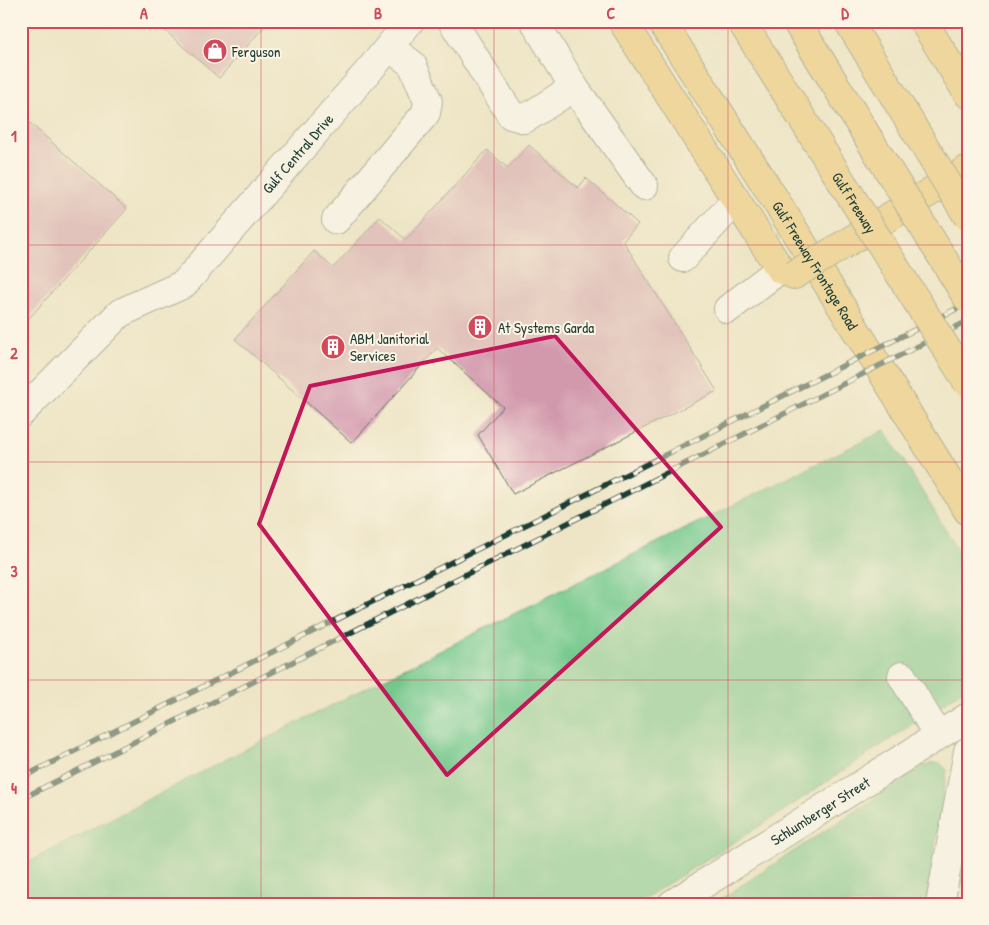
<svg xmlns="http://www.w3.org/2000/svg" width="989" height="925" font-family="'Patrick Hand',sans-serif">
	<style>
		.green { fill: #73c88c; stroke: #498260 }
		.building { fill: #d299ad }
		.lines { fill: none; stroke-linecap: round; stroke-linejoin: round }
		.minor-casing { stroke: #677867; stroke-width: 30 }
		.major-casing { stroke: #677867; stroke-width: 30 }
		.minor { stroke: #fff; stroke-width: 28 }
		.major { stroke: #f0c469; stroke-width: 28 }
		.rail-casing { stroke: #1f3d34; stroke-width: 5.5 }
		.rail { stroke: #fcf5e5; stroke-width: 4; stroke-dasharray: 11; stroke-linecap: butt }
		.major-bridge-casing { stroke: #677867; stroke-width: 30; stroke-linecap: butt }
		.highway-bridge-casing { stroke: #677867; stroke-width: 30; stroke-linecap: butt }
		.major-bridge { stroke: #f0c469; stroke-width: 28 }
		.highway-bridge { stroke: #f0c469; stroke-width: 28 }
		.marked { fill: none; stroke: #c2185b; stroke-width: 4; stroke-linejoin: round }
		.grid { fill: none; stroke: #d1495b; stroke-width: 1; stroke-opacity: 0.55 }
		.labels { text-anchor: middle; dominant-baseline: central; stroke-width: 4; stroke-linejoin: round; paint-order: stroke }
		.poi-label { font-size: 15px; fill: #1f3d34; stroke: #fcf5e5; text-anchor: start }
		.street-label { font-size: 15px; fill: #1f3d34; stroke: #fcf5e5 }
		.neatline { fill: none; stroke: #d1495b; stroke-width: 2 }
		.grid-label { font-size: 16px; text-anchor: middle; font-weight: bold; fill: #d1495b }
	</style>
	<rect width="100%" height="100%" fill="#fcf5e5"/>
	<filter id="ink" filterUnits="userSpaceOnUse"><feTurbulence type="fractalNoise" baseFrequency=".02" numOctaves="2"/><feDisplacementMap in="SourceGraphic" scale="10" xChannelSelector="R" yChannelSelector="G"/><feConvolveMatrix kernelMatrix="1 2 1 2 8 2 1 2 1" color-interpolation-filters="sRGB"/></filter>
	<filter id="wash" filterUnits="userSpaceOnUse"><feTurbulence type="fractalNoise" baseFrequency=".0096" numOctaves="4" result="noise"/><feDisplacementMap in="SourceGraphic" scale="20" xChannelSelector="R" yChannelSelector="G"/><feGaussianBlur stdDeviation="1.12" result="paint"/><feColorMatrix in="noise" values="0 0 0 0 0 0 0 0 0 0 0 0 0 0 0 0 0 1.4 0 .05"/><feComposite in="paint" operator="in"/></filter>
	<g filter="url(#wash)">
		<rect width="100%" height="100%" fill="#eee5c6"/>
		<!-- green -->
		<path class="green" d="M885,430L968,567V687L777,815L636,904H21V866C306,715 596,573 885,430Z
			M932,763H940L947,770L926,904H713L922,767Z
			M968,843V888L961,882Z"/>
		<g id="blocks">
			<!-- building -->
			<path class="building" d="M154,21H269L219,78Z
				M21,115L127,209L21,327Z
				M529,145L578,188L586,178L638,224L623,241L717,391L513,494L478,435L503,407L437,348L352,443L235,339L314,251L333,268L380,217L406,240L487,150L508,168Z"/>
		</g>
	</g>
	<g filter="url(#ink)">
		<use href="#blocks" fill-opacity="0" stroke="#677867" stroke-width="1"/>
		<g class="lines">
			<defs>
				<g id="minor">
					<path d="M452,21L511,115L525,119L574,87L534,21"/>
					<path d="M574,87L644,186"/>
					<path d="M336,220L426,113L428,101L412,64L389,47"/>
					<path d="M683,258L736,200"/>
					<path d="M728,309L780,269"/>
					<path id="s1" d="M21,413L120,313L184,284L378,60L410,21"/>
					<path d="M902,676L938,735"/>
					<path id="s2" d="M672,904L968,717"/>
					<path d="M940,904L968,751"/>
				</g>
				<g id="major">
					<path d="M622,21L780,269L794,275"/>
					<path id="s3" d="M661,21L786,217L968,511"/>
					<path d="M923,21L968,94"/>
					<path d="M838,248L968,169"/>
				</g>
			</defs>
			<!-- minor casing -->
			<use href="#minor" class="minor-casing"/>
			<!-- major casing -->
			<use href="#major" class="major-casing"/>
			<!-- minor -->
			<use href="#minor" class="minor"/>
			<!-- major -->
			<use href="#major" class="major"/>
			<defs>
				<path id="rail" d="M21,778L968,303
					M21,799L968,321"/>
			</defs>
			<!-- rail casing -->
			<use href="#rail" class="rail-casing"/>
			<!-- rail -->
			<use href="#rail" class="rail"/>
			<defs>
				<path id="major-bridge" d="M794,275L838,248"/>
				<g id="highway-bridge">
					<path id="s4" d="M741,21L968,383"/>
					<path d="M796,21L968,299"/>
					<path d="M848,21L968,217"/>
				</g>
			</defs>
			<!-- major-bridge casing -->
			<use href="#major-bridge" class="major-bridge-casing"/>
			<!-- highway-bridge casing -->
			<use href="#highway-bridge" class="highway-bridge-casing"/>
			<!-- major-bridge -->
			<use href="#major-bridge" class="major-bridge"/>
			<!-- highway-bridge -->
			<use href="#highway-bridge" class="highway-bridge"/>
		</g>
	</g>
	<!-- marked area -->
	<path d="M0 0H989V925H0ZM555,336L721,527L447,775L259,524L310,386Z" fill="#eee5c6" fill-opacity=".55" fill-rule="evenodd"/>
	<path class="marked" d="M555,336L721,527L447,775L259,524L310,386Z"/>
	<!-- grid -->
	<path class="grid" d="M261,21V904M494,21V904M728,21V904M21,245H968M21,462H968M21,680H968"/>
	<!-- icons -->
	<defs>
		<symbol id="shop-disc" viewBox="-11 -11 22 22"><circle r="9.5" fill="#d1495b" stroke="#fcf5e5"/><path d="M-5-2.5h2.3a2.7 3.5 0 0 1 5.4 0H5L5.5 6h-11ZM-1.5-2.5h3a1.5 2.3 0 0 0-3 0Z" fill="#fff"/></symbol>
		<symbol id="building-disc" viewBox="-11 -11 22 22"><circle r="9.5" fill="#d1495b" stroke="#fcf5e5"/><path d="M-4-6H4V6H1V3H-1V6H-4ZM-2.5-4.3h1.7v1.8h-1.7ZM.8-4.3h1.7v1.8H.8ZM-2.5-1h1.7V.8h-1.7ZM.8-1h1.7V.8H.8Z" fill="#fff"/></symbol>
	</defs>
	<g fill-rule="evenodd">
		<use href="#shop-disc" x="201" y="37" width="28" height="28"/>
		<use href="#building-disc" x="466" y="313" width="28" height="28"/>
		<use href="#building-disc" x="319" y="333" width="28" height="28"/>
	</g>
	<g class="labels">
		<!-- poi labels -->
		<g class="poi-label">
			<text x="232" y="51">Ferguson</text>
			<text x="498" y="327">At Systems Garda</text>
			<text x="350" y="338">ABM Janitorial<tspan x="350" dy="17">Services</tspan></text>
		</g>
		<!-- street labels -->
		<g class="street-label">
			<text stroke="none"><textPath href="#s1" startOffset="384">Gulf Central Drive</textPath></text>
			<text stroke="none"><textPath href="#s4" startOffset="214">Gulf Freeway</textPath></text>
			<text stroke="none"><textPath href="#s3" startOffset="289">Gulf Freeway Frontage Road</textPath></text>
			<text stroke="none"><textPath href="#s2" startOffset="175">Schlumberger Street</textPath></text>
		</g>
	</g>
	<!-- margin -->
	<rect width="989" height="925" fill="none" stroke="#fcf5e5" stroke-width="55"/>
	<rect x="28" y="28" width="934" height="870" class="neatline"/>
	<g class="grid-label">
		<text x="144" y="19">A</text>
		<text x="378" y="19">B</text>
		<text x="611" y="19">C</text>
		<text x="845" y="19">D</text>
		<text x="14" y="142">1</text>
		<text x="14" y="359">2</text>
		<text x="14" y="577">3</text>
		<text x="14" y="794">4</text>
	</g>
</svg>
